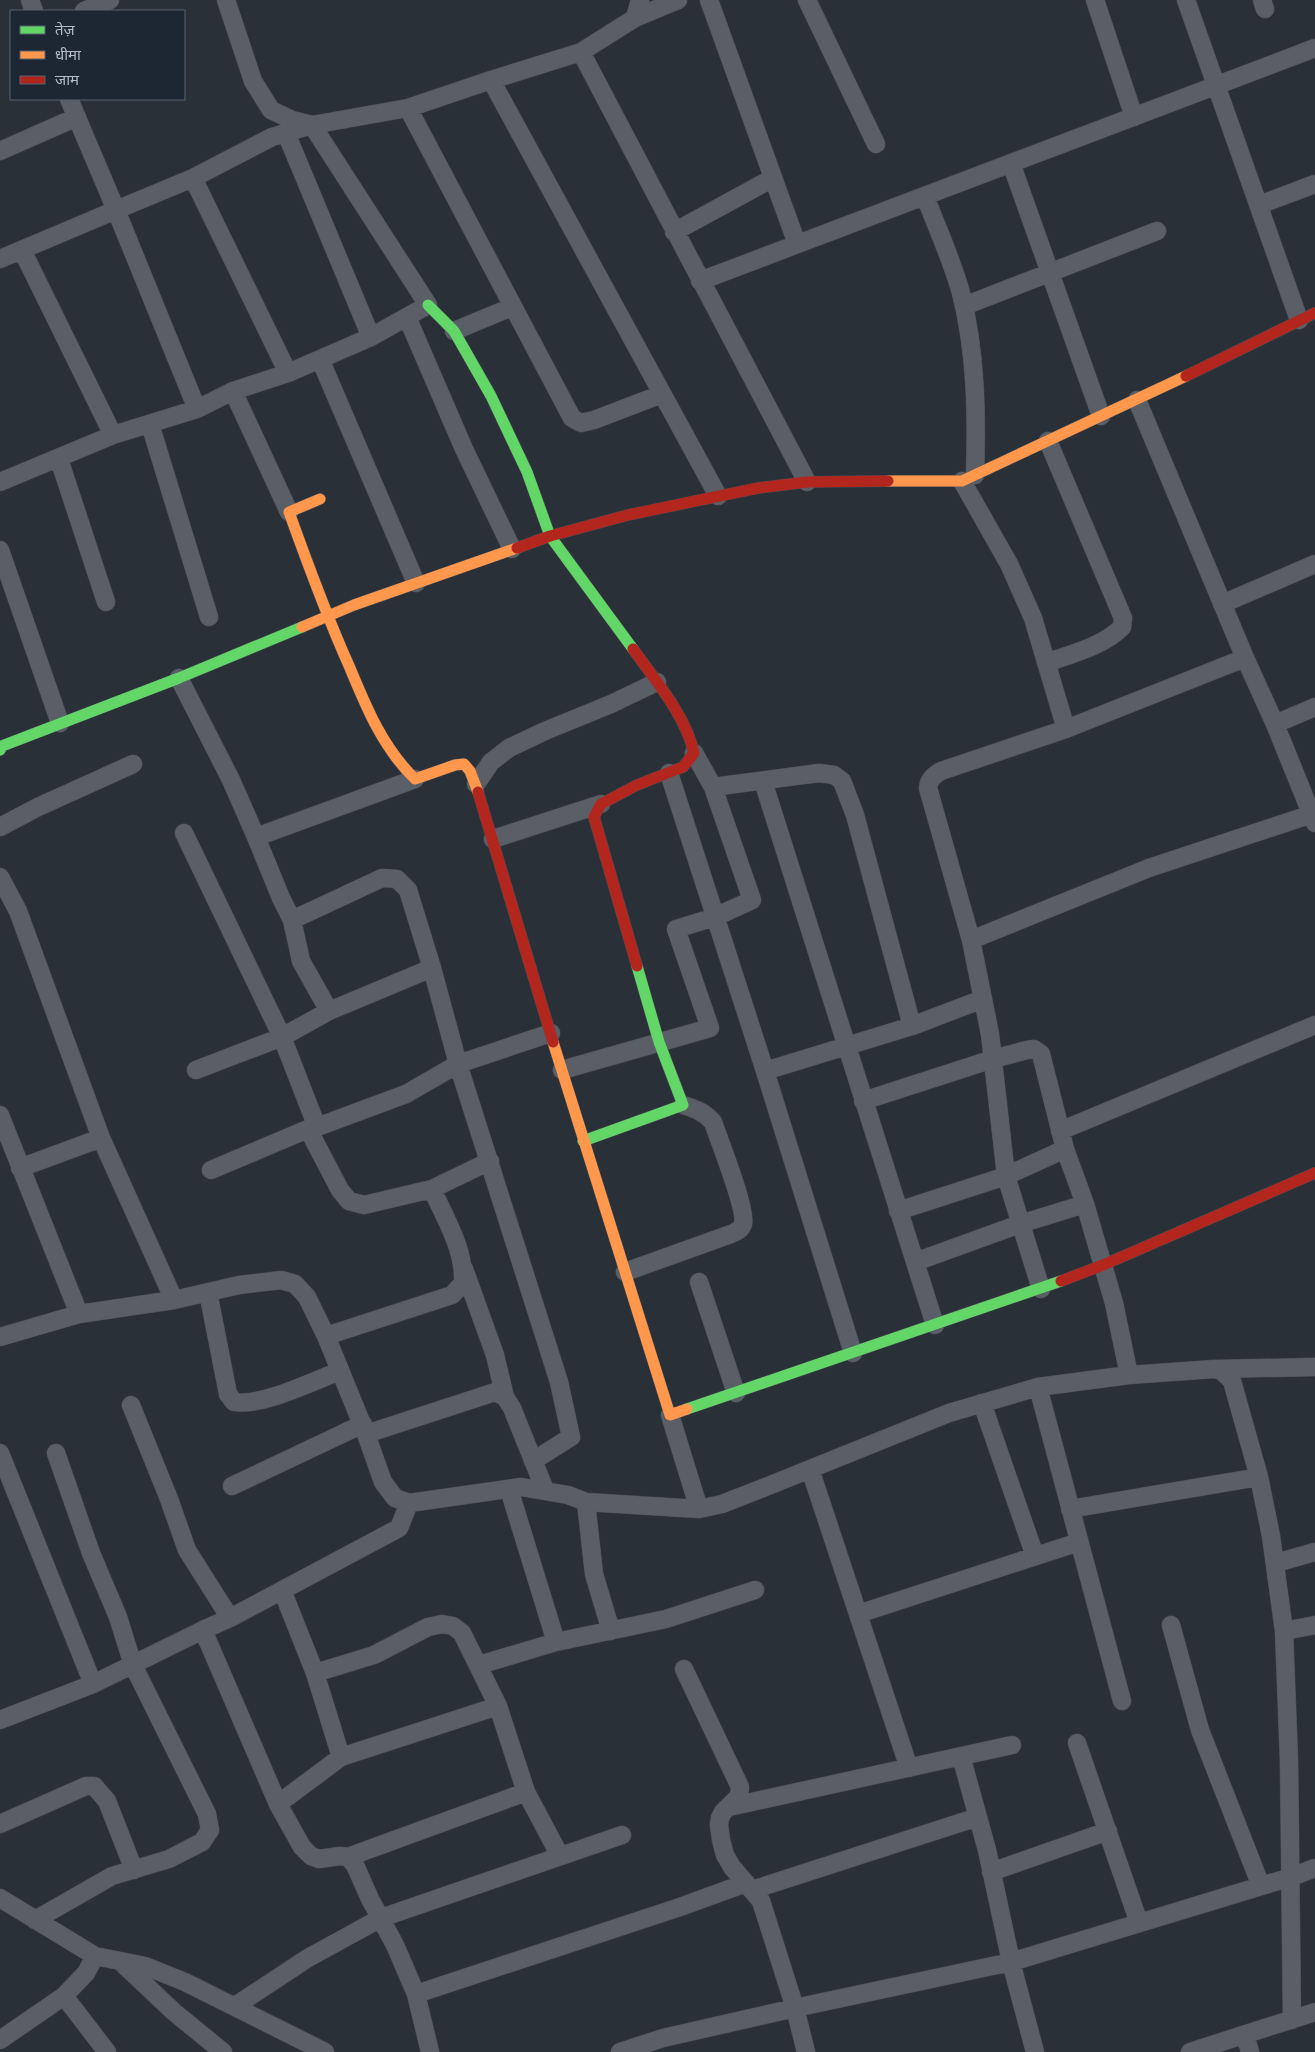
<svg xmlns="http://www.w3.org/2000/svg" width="1315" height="2052" font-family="'Public Sans','Noto Sans Devanagari',sans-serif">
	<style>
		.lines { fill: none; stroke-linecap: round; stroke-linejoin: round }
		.street-casing { stroke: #484c53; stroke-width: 19 }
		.fast-casing { stroke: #484c53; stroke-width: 12 }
		.slow-casing { stroke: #484c53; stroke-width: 12 }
		.jam-casing { stroke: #484c53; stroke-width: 12 }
		.street { stroke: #5a5e66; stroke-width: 18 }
		.fast { stroke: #63d668; stroke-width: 11 }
		.slow { stroke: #ff974d; stroke-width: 11 }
		.jam { stroke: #b3261e; stroke-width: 11 }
	</style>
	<rect width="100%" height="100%" fill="#2a3038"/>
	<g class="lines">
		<defs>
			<path id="street" d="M30,0L34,11
				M226,0L253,81L271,110L292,120L312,125L408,108L491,80L581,52L635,18L640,0
				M709,0L797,244
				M807,0L876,144
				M1095,0L1134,117
				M1186,0L1299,320
				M1262,0L1265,9
				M84,11L110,0
				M635,18L678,0
				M581,52L807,482
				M491,80L718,496
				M408,108L572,418L581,423L594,420L662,394
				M286,133L371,337
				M0,151L77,117
				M1011,163L1101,416
				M193,178L116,210L197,409
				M925,196C937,228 952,260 961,293C976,352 977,415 975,475
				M1259,205L1315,184
				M674,232L773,178
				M22,250L113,435
				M0,259L116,210L69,99
				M700,281L1315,48
				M964,306L1157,231
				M407,317L464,449L512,549
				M454,331L512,307
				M320,359L416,583
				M233,391L289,512
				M1137,400L1245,658L1275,724L1315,823
				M150,424L209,617
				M59,459L106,602
				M962,481L1009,564L1033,618L1066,729
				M0,482L113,435L197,409L233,391L288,373L371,337L428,305L312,125L272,137L193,178L288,373
				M0,550L60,723
				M1222,604L1315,564
				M1046,663C1071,654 1104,646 1122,627L1123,618L1048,441
				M179,678L231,780L256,837L415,779
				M1275,724L1315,707
				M669,773L765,1071L853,1353
				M763,781L935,1325
				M476,784L491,762L509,748L545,731L611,704L657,682
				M713,787L819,773L834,775L842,781L855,815L912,1026
				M0,827L38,807L133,764
				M184,833L282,1037L317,1127L308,1129L340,1190L349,1201L364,1205L432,1189L490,1161
				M256,837L281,898L292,920L301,961L329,1011
				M493,839L601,804
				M0,877L18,911L101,1138L174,1300
				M292,920L382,878L397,879L408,890L432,968
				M971,940L1149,868L1312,814
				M196,1070L282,1037L329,1011L432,968L458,1064L551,1033
				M562,1070L710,1028L676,929L715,917L752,900L713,787L694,753
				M765,1071L912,1026L983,999
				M863,1101L993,1059L1027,1050L1034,1049L1041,1054L1065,1149L1085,1204L1114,1303L1129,1375
				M0,1115L79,1314
				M317,1127L406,1094L458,1064L559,1382L571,1437L533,1461
				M1060,1131L1315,1025
				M20,1168L101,1138
				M211,1170L308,1129
				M432,1189C445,1218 465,1250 463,1283L452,1295L326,1336L366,1434L383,1482L395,1498L409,1503L521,1487L568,1495L586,1502L594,1574L611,1631
				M898,1211L1006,1176L1065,1149
				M915,1262L1020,1224L1085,1204
				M464,1269L495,1355L505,1397
				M625,1272L731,1234C736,1232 741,1230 743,1224C747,1210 719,1140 713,1122C704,1112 696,1109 683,1105
				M699,1282L736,1393
				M1041,1289L1006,1176L990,1034L971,940L928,788C929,779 933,776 941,771L1066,729L1245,658
				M208,1292L228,1394L234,1402C261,1407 313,1381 340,1371
				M0,1337L79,1314L174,1300L239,1285L281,1280L295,1284L307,1297L326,1336
				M1215,1369L1315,1367
				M1038,1387L1122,1701
				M982,1403L1035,1556
				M131,1405L169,1499L187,1550L230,1618
				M670,1415L699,1509
				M366,1434L495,1392L505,1397L512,1408L545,1490
				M0,1453L93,1684
				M810,1469L909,1768
				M232,1486L363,1424
				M509,1489L556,1642
				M586,1502L699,1509L722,1504L763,1488L949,1413L1038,1387L1129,1375L1214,1369L1222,1371L1232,1381L1259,1477L1271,1536L1284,1631L1289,1761L1292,2020
				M1070,1509L1259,1477
				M1276,1563L1315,1552
				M282,1590L315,1673L341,1757
				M858,1614L1079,1542
				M1171,1625L1200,1730L1261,1886
				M203,1630L230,1618L399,1528L409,1503
				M1284,1631L1315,1625
				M479,1665L556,1642L666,1619L755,1590
				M684,1669L740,1787L739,1796L723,1812L720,1818L719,1825L721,1840L725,1855L732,1867L761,1901L795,2008L806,2052
				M315,1673L374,1655L428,1627L442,1624L453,1626L462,1633L498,1706L526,1792L560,1856
				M0,1720L93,1684L203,1630L278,1804L302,1847L311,1856L319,1859L340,1856L348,1857L355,1865L370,1899L395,1945L416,1994L430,2052
				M1077,1743L1139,1923
				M961,1756L987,1850L1011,1962L1035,2052
				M278,1804L341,1757L498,1706
				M729,1807L1012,1745
				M0,1824L86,1786H94L107,1801L134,1870
				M348,1857L526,1792
				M991,1872L1108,1831
				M752,1890L978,1817
				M0,1898L95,1956L145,1966L185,1982L325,2052
				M35,1920L112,1876L169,1859L202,1842L210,1830L207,1814L133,1665L118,1617L91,1553L56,1453
				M120,1961L174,2012L223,2052
				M416,1994L680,1907L746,1883
				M64,1996L107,2052
				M235,2006L308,1958L381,1918L622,1835
				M1245,2035L1250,2052
				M0,2040L64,1996L86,1973L95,1956
				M620,2052L663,2038L795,2008L1011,1962L1291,1877L1315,1868
				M1190,2052L1315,2012"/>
			<path id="fast" d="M428,305L454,331L491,396L527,472L550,536L633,649
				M0,750L2,746L179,678L302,627
				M583,1141L683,1105L659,1042L637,966
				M687,1409L1061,1281"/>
			<path id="slow" d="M888,481H962L1186,376
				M320,499L289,512C308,565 327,617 350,668C367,709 383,748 415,779L455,765L464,764L470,771L478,792
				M302,627L354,605L517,548
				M553,1042L670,1415L687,1409"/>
			<path id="jam" d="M1186,376L1315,313
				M517,548L550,536L628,515L758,488L807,482L888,481
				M633,649C655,680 686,716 694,753L683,767L637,785L601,804L594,817L637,966
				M478,792L553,1042
				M1061,1281L1103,1265L1315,1173"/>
		</defs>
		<!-- street casing -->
		<use href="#street" class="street-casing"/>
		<!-- fast casing -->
		<use href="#fast" class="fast-casing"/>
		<!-- slow casing -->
		<use href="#slow" class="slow-casing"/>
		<!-- jam casing -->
		<use href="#jam" class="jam-casing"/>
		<!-- street -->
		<use href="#street" class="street"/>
		<!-- fast -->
		<use href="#fast" class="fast"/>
		<!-- slow -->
		<use href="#slow" class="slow"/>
		<!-- jam -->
		<use href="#jam" class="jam"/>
	</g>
	<!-- legend -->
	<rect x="10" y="10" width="175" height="90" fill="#1d2633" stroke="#59626f"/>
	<rect x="20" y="26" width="25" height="8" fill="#63d668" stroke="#59626f"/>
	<text x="55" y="35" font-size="15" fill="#b4bcc9">तेज़</text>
	<rect x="20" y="51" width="25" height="8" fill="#ff974d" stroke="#59626f"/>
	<text x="55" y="60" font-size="15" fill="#b4bcc9">धीमा</text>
	<rect x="20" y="76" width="25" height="8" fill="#b3261e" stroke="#59626f"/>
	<text x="55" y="85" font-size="15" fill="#b4bcc9">जाम</text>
</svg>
